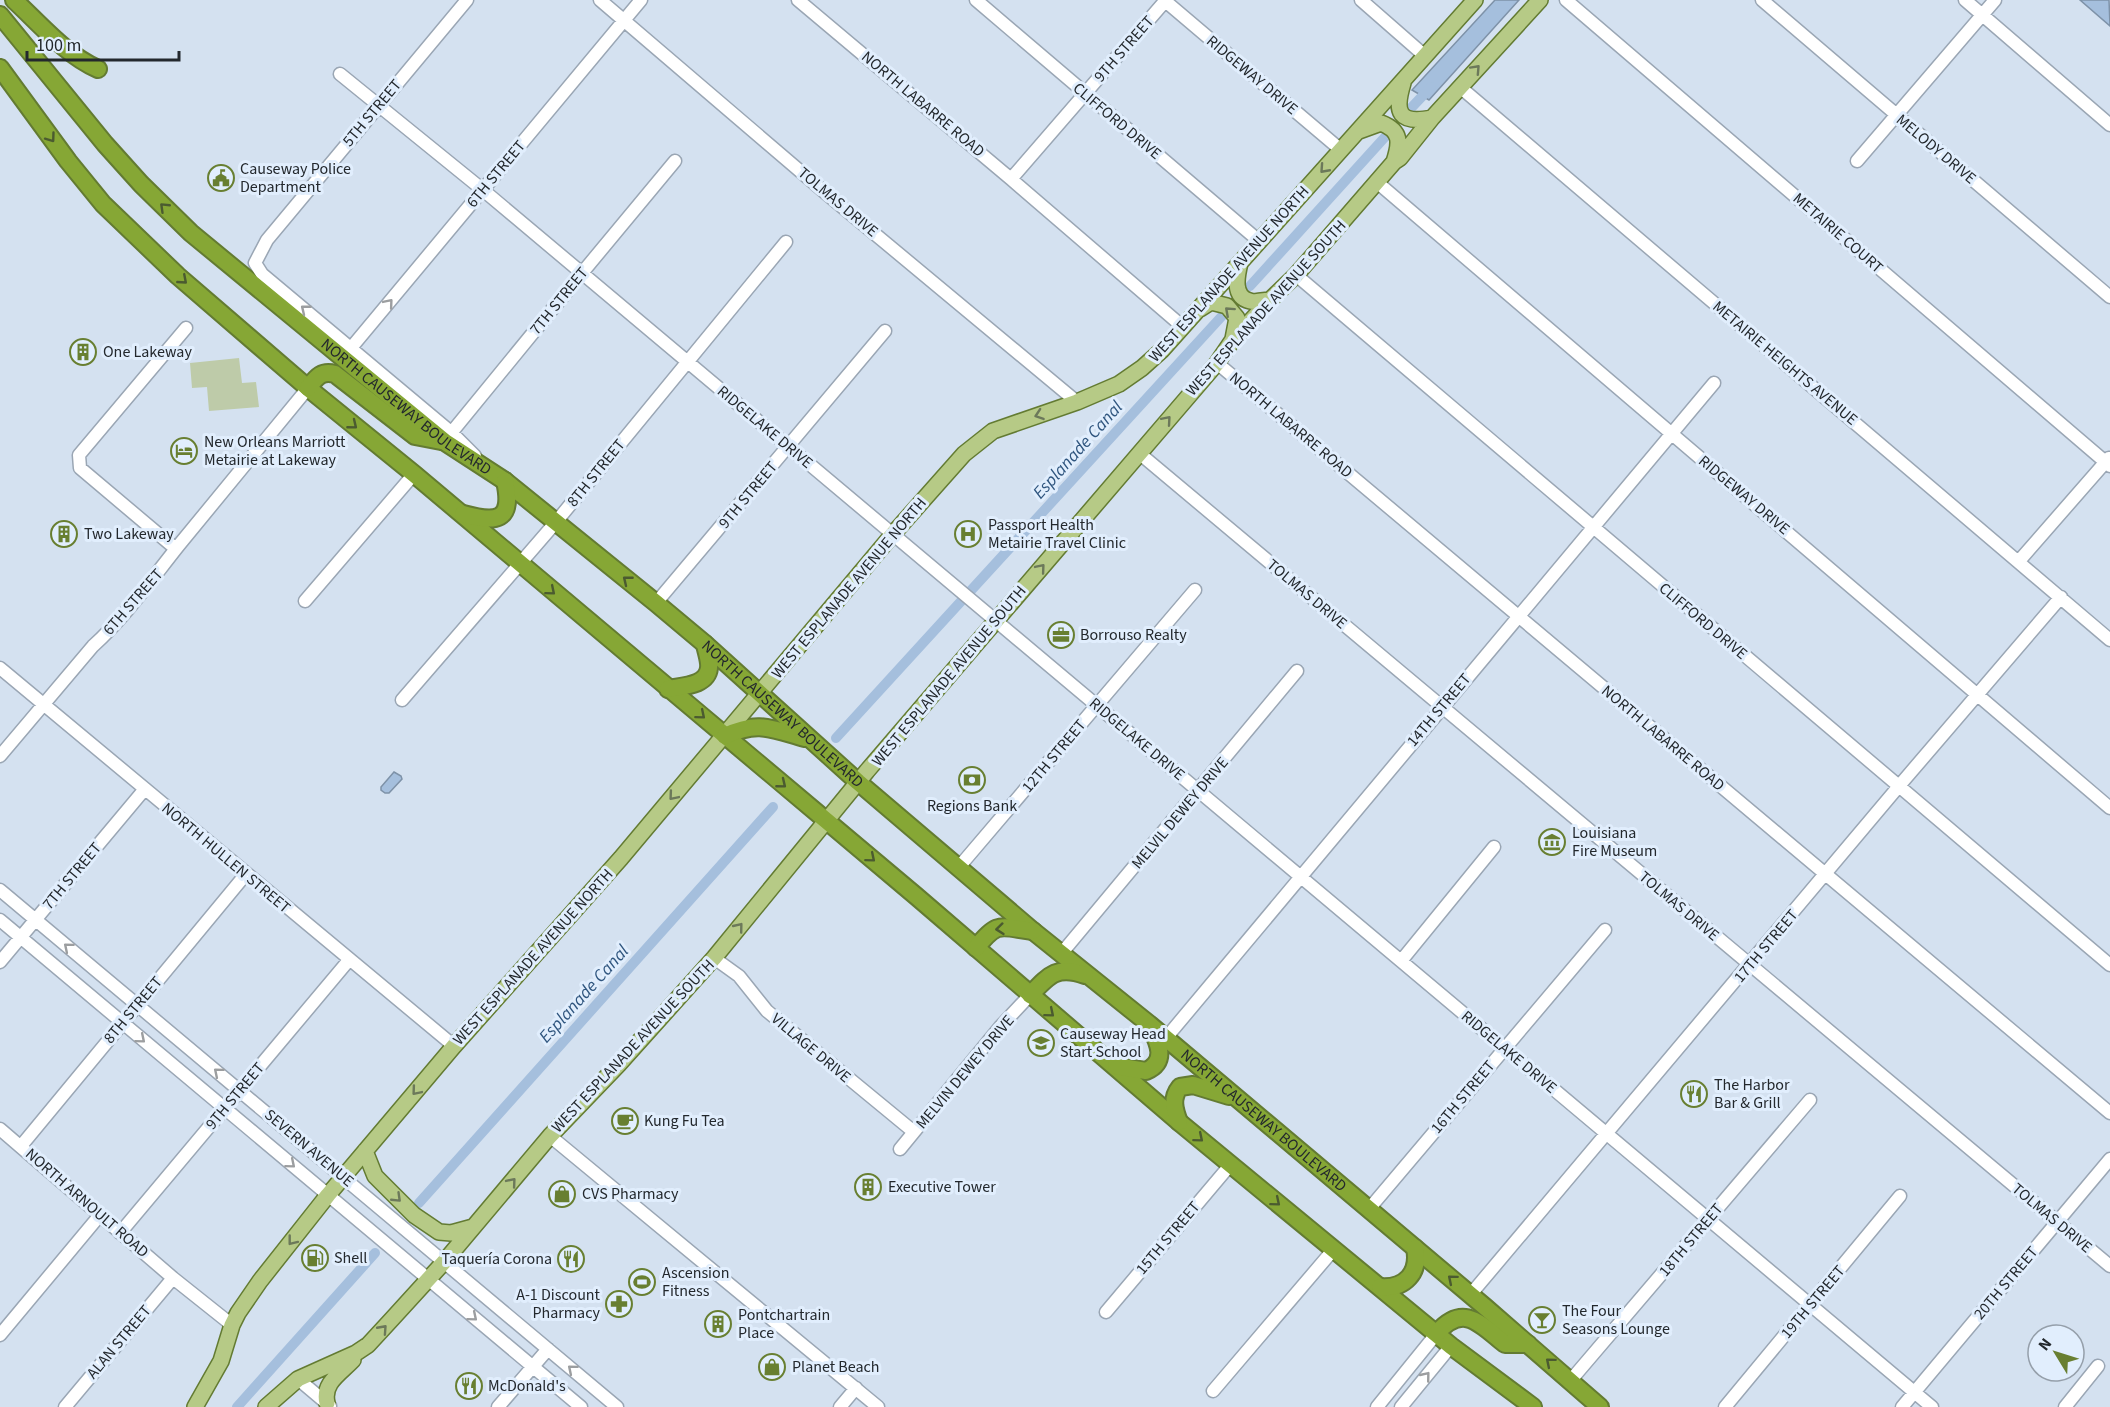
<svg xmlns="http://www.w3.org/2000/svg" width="2110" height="1407" font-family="'Source Sans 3',sans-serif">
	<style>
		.green { fill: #becba9 }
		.water { fill: #a5bfdd; stroke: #7e92a8; stroke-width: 1.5 }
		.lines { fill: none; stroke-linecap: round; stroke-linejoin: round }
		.canal { stroke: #a5bfdd; stroke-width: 10 }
		.minor-casing { stroke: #9aa6b4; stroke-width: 15 }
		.major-casing { stroke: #637b32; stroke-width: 18 }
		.highway-casing { stroke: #637b32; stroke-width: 20 }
		.minor { stroke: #fff; stroke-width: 12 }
		.major { stroke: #b6ca86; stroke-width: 15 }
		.highway { stroke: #86a735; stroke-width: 16 }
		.oneway { stroke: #6c795a }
		.oneway2 { stroke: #4b5b30 }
		.oneway3 { stroke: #9c9ea0 }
		.labels { text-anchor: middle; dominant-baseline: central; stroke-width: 6; stroke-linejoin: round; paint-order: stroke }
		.street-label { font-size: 16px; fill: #23282d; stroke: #e1eefd }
		.poi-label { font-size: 16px; fill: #23282d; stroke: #e1eefd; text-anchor: start }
		.water-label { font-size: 18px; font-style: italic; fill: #30567f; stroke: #e1eefd }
	</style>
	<rect width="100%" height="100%" fill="#d4e1f0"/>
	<!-- green -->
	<path class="green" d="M239,358L242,383L256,382L259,407L209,411L207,387L192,388L190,363Z"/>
	<!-- water -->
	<path class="water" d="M1495,0H1519L1429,100L1412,90Z
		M2080,0H2109L2110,26Z
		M394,772L401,776L402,779L389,793H385L381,790V787Z"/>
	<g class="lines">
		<!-- canal -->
		<path class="canal" d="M1412,107L1431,87
			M1250,286L1385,137
			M836,738L1222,316
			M419,1203L773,807
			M237,1407L375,1253"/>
		<defs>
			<path id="minor" d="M467,0L267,240L255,263L262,274L452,433L475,456
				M600,0L828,195L1077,402
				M798,0L1011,179L1183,327
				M976,0L1259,241
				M1164,0L1341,150
				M1361,0L1425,56
				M1566,0L2110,466
				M1762,0L2110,297
				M1965,0L2110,125
				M340,74L483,190L1932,1407
				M1460,87L2110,640
				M1857,161L1995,0
				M1011,179L1166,0
				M1378,183L2110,808
				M1296,275L2110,965
				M351,348L641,0
				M1217,363L2110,1113
				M447,438L582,273L675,161
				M1139,453L2110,1266
				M176,549L80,468L79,455L186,328
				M2019,561L2109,458
				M305,601L414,474
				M656,603L885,331
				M0,668L454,1046
				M402,700L556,522L786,242
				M0,756L93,646C126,616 151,580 179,545C222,492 265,440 308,388
				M959,867L1195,590
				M0,890L617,1407
				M0,920L581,1407
				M1061,954L1297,671
				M714,958L739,976L767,1011L914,1132
				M1401,961L1494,847
				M0,962L144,790
				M1166,1038L1714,383
				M0,1129L173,1278L232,1325
				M550,1136L878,1407
				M21,1146L246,874
				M900,1149L1000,1027L1030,995
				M1369,1209L1605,930
				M120,1233L349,960
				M1471,1294L1899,786L2061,597
				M1106,1312L1231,1164
				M0,1335L100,1215
				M298,1379L330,1406
				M1571,1380L1810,1100
				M1213,1391L1334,1249
				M65,1407L173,1278
				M498,1407L548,1349
				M840,1407L856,1388
				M1377,1407L1437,1333
				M1401,1407L1451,1346
				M1725,1407L1900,1196
				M1902,1407L2110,1159
				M2065,1407L2098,1366"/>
			<path id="major" d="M1403,83C1394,113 1399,124 1432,118
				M1359,131L1381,123C1402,131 1400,143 1394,162
				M1240,263C1237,275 1232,297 1250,301C1256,303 1265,300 1270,300
				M1200,309L1211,302L1227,306L1237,318L1233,339
				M365,1151L375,1176L414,1215L439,1232L451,1233L473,1227
				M327,1403C322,1383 341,1373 353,1360
				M195,1407L221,1361L232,1325L238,1313L260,1281L328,1195L454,1046L621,858L893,534L964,454L993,431L1077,402L1119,384L1142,368L1162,350L1475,0
				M266,1407L298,1379L356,1353L368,1345L392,1319L444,1262L550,1136L619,1064L714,958L867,771L1217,363L1232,341L1270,300L1296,275L1394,162L1400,158L1432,118L1540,0"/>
			<g id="highway">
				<path d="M14,0C40,24 66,55 98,69"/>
				<path id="s1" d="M0,15L105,144L141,184L191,233L445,442L505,481L656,603L705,644L858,782L1033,931L1149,1024L1485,1307L1600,1407"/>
				<path d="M0,68L68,161L103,204L178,276L308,388L414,474L916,896L1179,1122L1451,1346L1533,1407"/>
				<path d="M308,388C316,378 321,370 335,374L415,436L441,441"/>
				<path d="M463,514C496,523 514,522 505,481"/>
				<path d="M668,689C682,686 707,686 709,668C710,661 706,651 705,644"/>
				<path d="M725,736C758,720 772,729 805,738"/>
				<path d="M976,948C998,920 1000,927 1033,931"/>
				<path d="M1030,995C1049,975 1057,965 1085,975"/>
				<path d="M1116,1066L1146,1071C1167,1062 1159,1044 1151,1028"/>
				<path d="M1179,1122C1174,1109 1171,1098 1180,1087L1193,1085L1229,1096"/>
				<path d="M1380,1287C1405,1289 1420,1273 1415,1248"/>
				<path d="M1437,1333C1464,1302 1481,1325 1505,1344H1528"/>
			</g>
		</defs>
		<!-- minor casing -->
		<use href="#minor" class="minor-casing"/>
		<!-- major casing -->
		<use href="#major" class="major-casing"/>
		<!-- highway casing -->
		<use href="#highway" class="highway-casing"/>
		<!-- minor -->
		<use href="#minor" class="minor"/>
		<!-- major -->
		<use href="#major" class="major"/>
		<!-- highway -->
		<use href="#highway" class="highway"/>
	</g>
	<!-- one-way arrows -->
	<defs><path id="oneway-chevron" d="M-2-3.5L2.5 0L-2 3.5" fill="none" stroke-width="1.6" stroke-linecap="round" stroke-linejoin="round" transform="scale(1.5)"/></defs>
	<g class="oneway">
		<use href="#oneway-chevron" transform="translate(1476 69) rotate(-47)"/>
		<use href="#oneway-chevron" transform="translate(1324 169) rotate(132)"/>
		<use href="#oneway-chevron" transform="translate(1229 311) rotate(-138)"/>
		<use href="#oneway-chevron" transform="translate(1039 415) rotate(161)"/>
		<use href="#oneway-chevron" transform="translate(1167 420) rotate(-49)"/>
		<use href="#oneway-chevron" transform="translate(1041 568) rotate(-50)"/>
		<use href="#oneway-chevron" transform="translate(673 796) rotate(130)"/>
		<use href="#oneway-chevron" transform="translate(739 927) rotate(-51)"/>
		<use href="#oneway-chevron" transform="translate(416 1091) rotate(130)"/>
		<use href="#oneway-chevron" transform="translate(512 1182) rotate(-50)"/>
		<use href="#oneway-chevron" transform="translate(397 1198) rotate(44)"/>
		<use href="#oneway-chevron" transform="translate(292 1241) rotate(128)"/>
		<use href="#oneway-chevron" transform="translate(383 1329) rotate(-48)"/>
	</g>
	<g class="oneway2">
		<use href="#oneway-chevron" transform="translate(51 138) rotate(54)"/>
		<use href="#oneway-chevron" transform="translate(164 207) rotate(-136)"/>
		<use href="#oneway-chevron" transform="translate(183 280) rotate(41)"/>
		<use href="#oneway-chevron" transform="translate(353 425) rotate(39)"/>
		<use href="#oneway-chevron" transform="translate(627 580) rotate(-141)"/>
		<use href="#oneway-chevron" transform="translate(551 591) rotate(40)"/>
		<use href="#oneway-chevron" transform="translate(701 715) rotate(40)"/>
		<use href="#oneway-chevron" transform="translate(782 784) rotate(39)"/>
		<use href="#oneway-chevron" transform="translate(871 858) rotate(40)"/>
		<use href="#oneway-chevron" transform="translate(1000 929) rotate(174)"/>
		<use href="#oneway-chevron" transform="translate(1050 1013) rotate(40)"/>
		<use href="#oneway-chevron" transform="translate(1199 1138) rotate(40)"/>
		<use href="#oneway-chevron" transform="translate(1276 1202) rotate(40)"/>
		<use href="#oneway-chevron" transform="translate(1452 1279) rotate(-140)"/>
		<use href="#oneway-chevron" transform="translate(1550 1362) rotate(-140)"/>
	</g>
	<g class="oneway3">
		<use href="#oneway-chevron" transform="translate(389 303) rotate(-50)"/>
		<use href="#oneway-chevron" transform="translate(305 309) rotate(-141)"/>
		<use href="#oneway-chevron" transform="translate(68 947) rotate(-140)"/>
		<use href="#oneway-chevron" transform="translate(141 1039) rotate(40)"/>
		<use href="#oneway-chevron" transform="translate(218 1072) rotate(-140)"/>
		<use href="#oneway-chevron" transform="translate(291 1164) rotate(40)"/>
		<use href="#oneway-chevron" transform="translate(473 1317) rotate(40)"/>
		<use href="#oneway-chevron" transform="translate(572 1369) rotate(-140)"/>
		<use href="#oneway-chevron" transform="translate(1426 1376) rotate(-51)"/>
	</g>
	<!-- icons -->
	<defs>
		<symbol id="civic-ring" viewBox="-11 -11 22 22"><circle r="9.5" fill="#e1eefd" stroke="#687f31" stroke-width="1.5"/><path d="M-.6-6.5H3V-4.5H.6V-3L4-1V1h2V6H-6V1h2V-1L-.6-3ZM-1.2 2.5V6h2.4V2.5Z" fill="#687f31"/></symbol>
		<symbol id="building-ring" viewBox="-11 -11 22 22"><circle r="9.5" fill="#e1eefd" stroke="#687f31" stroke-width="1.5"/><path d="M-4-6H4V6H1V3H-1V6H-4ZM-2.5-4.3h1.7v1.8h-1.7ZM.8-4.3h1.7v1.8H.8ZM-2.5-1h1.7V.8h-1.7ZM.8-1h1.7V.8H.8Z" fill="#687f31"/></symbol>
		<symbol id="hotel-ring" viewBox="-11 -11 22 22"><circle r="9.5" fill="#e1eefd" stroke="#687f31" stroke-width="1.5"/><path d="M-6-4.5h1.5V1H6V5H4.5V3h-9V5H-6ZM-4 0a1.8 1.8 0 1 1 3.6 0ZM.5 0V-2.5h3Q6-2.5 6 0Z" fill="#687f31"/></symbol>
		<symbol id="hospital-ring" viewBox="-11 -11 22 22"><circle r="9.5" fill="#e1eefd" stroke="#687f31" stroke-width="1.5"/><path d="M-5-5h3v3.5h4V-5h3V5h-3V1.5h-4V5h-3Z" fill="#687f31"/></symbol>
		<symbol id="office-ring" viewBox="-11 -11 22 22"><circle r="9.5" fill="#e1eefd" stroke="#687f31" stroke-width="1.5"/><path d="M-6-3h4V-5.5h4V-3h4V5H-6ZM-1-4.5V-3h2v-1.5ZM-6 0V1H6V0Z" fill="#687f31"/></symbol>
		<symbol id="bank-ring" viewBox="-11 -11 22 22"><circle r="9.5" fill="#e1eefd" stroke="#687f31" stroke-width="1.5"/><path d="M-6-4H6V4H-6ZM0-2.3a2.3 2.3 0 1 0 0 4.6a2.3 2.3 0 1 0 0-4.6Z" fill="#687f31"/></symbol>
		<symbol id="museum-ring" viewBox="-11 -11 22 22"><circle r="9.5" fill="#e1eefd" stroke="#687f31" stroke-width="1.5"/><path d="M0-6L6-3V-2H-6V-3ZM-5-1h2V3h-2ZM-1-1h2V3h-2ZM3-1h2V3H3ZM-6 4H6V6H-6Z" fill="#687f31"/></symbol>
		<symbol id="school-ring" viewBox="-11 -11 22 22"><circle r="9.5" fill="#e1eefd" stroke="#687f31" stroke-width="1.5"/><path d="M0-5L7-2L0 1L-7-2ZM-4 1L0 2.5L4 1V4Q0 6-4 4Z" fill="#687f31"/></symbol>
		<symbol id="restaurant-ring" viewBox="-11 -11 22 22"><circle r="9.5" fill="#e1eefd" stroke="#687f31" stroke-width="1.5"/><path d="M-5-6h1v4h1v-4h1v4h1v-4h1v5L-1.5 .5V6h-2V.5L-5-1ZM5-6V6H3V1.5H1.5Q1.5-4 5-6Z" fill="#687f31"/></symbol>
		<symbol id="cafe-ring" viewBox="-11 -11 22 22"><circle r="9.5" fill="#e1eefd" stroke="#687f31" stroke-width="1.5"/><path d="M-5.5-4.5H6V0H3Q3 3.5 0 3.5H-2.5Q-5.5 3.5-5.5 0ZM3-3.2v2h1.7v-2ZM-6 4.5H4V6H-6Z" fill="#687f31"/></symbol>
		<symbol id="shop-ring" viewBox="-11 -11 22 22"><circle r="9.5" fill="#e1eefd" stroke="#687f31" stroke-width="1.5"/><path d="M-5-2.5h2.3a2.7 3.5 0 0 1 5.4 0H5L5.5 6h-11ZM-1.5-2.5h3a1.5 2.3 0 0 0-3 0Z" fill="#687f31"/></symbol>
		<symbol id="fuel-ring" viewBox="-11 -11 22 22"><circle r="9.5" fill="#e1eefd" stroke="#687f31" stroke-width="1.5"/><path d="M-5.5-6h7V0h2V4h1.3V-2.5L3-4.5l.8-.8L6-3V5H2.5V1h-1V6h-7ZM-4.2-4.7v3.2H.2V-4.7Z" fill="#687f31"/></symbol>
		<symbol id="stadium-ring" viewBox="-11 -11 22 22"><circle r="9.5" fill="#e1eefd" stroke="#687f31" stroke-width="1.5"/><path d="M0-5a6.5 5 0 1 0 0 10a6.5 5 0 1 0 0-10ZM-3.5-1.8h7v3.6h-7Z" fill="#687f31"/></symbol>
		<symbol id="pharmacy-ring" viewBox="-11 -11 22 22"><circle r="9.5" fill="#e1eefd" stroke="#687f31" stroke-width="1.5"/><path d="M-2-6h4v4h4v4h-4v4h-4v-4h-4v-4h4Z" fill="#687f31"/></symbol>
		<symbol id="bar-ring" viewBox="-11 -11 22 22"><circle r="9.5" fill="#e1eefd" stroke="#687f31" stroke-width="1.5"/><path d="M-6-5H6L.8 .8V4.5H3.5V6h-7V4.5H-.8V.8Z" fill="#687f31"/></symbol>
	</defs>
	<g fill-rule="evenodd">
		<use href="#civic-ring" x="206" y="163" width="30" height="30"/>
		<use href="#building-ring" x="68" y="337" width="30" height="30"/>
		<use href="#hotel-ring" x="169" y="436" width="30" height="30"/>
		<use href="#building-ring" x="49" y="519" width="30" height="30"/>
		<use href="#hospital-ring" x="953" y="519" width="30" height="30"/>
		<use href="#office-ring" x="1046" y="620" width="30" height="30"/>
		<use href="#bank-ring" x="957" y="765" width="30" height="30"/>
		<use href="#museum-ring" x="1537" y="827" width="30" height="30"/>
		<use href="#school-ring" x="1026" y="1028" width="30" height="30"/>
		<use href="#restaurant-ring" x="1679" y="1079" width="30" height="30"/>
		<use href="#cafe-ring" x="610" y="1106" width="30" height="30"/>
		<use href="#building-ring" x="853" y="1172" width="30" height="30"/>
		<use href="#shop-ring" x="547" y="1179" width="30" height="30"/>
		<use href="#fuel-ring" x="300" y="1243" width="30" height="30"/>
		<use href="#restaurant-ring" x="556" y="1244" width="30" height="30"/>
		<use href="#stadium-ring" x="627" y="1267" width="30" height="30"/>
		<use href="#pharmacy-ring" x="604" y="1289" width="30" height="30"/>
		<use href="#bar-ring" x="1527" y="1305" width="30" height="30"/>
		<use href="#building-ring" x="703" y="1309" width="30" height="30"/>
		<use href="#shop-ring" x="757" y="1352" width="30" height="30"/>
		<use href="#restaurant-ring" x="454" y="1371" width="30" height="30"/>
	</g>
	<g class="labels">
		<!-- street labels -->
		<g class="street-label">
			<text transform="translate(1124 49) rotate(-49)">9TH STREET</text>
			<text transform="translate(1252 75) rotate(40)">RIDGEWAY DRIVE</text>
			<text transform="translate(923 104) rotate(40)">NORTH LABARRE ROAD</text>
			<text transform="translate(372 113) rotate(-50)">5TH STREET</text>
			<text transform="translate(1117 121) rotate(40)">CLIFFORD DRIVE</text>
			<text transform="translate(1936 149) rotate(40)">MELODY DRIVE</text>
			<text transform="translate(496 174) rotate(-50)">6TH STREET</text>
			<text transform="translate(838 202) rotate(40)">TOLMAS DRIVE</text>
			<text transform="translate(1838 233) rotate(41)">METAIRIE COURT</text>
			<text transform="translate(1229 274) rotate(-48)">WEST ESPLANADE AVENUE NORTH</text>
			<text transform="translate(559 301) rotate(-51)">7TH STREET</text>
			<text transform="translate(1266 308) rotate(-48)">WEST ESPLANADE AVENUE SOUTH</text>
			<text transform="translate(1785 363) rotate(40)">METAIRIE HEIGHTS AVENUE</text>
			<text stroke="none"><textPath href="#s1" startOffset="567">NORTH CAUSEWAY BOULEVARD</textPath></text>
			<text transform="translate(1291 425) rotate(40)">NORTH LABARRE ROAD</text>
			<text transform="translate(765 427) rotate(40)">RIDGELAKE DRIVE</text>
			<text transform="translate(596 473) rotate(-51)">8TH STREET</text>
			<text transform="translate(748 495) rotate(-50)">9TH STREET</text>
			<text transform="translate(1744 495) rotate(40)">RIDGEWAY DRIVE</text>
			<text transform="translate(849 588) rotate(-50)">WEST ESPLANADE AVENUE NORTH</text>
			<text transform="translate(1307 594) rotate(40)">TOLMAS DRIVE</text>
			<text transform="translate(133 602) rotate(-49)">6TH STREET</text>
			<text transform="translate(1703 621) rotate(40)">CLIFFORD DRIVE</text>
			<text transform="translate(949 676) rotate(-50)">WEST ESPLANADE AVENUE SOUTH</text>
			<text transform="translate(1439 710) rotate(-50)">14TH STREET</text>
			<text stroke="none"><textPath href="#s1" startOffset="1053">NORTH CAUSEWAY BOULEVARD</textPath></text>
			<text transform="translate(1663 738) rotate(40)">NORTH LABARRE ROAD</text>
			<text transform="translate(1137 739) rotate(40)">RIDGELAKE DRIVE</text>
			<text transform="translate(1054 756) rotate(-50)">12TH STREET</text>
			<text transform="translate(1180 813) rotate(-50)">MELVIL DEWEY DRIVE</text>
			<text transform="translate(226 858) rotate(40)">NORTH HULLEN STREET</text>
			<text transform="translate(72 876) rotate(-50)">7TH STREET</text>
			<text transform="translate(1679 906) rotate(40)">TOLMAS DRIVE</text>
			<text transform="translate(1766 946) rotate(-50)">17TH STREET</text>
			<text transform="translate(533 957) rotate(-48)">WEST ESPLANADE AVENUE NORTH</text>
			<text transform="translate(133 1010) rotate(-50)">8TH STREET</text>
			<text transform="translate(633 1046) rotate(-47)">WEST ESPLANADE AVENUE SOUTH</text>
			<text transform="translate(811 1048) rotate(40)">VILLAGE DRIVE</text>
			<text transform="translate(1509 1052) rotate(40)">RIDGELAKE DRIVE</text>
			<text transform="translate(965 1072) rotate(-50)">MELVIN DEWEY DRIVE</text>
			<text transform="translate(235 1096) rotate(-50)">9TH STREET</text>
			<text transform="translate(1463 1097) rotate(-50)">16TH STREET</text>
			<text stroke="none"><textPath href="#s1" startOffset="1683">NORTH CAUSEWAY BOULEVARD</textPath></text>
			<text transform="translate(309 1148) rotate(40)">SEVERN AVENUE</text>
			<text transform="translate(87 1203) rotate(41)">NORTH ARNOULT ROAD</text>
			<text transform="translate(2052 1218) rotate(40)">TOLMAS DRIVE</text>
			<text transform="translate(1168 1238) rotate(-50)">15TH STREET</text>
			<text transform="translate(1691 1240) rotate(-50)">18TH STREET</text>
			<text transform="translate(2006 1283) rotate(-50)">20TH STREET</text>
			<text transform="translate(1813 1302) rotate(-50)">19TH STREET</text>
			<text transform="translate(119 1342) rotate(-50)">ALAN STREET</text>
		</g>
		<!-- poi labels -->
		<g class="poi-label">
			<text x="240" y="169">Causeway Police<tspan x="240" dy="18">Department</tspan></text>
			<text x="103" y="352">One Lakeway</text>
			<text x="204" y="442">New Orleans Marriott<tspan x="204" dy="18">Metairie at Lakeway</tspan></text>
			<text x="988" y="525">Passport Health<tspan x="988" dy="18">Metairie Travel Clinic</tspan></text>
			<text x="84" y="534">Two Lakeway</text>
			<text x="1080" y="635">Borrouso Realty</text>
			<text x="972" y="806" text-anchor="middle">Regions Bank</text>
			<text x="1572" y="833">Louisiana<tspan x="1572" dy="18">Fire Museum</tspan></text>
			<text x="1060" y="1034">Causeway Head<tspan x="1060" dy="18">Start School</tspan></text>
			<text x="1714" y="1085">The Harbor<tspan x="1714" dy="18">Bar &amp; Grill</tspan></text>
			<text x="644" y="1121">Kung Fu Tea</text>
			<text x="888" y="1187">Executive Tower</text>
			<text x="582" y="1194">CVS Pharmacy</text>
			<text x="334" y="1258">Shell</text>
			<text x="552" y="1259" text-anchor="end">Taquería Corona</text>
			<text x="662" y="1273">Ascension<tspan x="662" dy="18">Fitness</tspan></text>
			<text x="600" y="1295" text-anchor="end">A-1 Discount<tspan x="600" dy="18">Pharmacy</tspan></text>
			<text x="1562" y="1311">The Four<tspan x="1562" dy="18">Seasons Lounge</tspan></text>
			<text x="738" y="1315">Pontchartrain<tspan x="738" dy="18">Place</tspan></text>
			<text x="792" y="1367">Planet Beach</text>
			<text x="488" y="1386">McDonald's</text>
		</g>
		<!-- water labels -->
		<g class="water-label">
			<text transform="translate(1078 450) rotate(-48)">Esplanade Canal</text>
			<text transform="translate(584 994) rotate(-48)">Esplanade Canal</text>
		</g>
	</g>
	<!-- north arrow -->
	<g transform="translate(2056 1353) rotate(308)"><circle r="28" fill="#e1eefd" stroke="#959faa" stroke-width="1.5"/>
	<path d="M0-4.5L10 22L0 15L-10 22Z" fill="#687f31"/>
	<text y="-9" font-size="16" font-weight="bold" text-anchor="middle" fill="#23282d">N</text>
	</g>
	<!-- scale -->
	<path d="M27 51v9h152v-9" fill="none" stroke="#23282d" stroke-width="3"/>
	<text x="36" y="51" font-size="18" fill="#23282d" stroke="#e1eefd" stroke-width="4.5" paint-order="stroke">100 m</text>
</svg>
